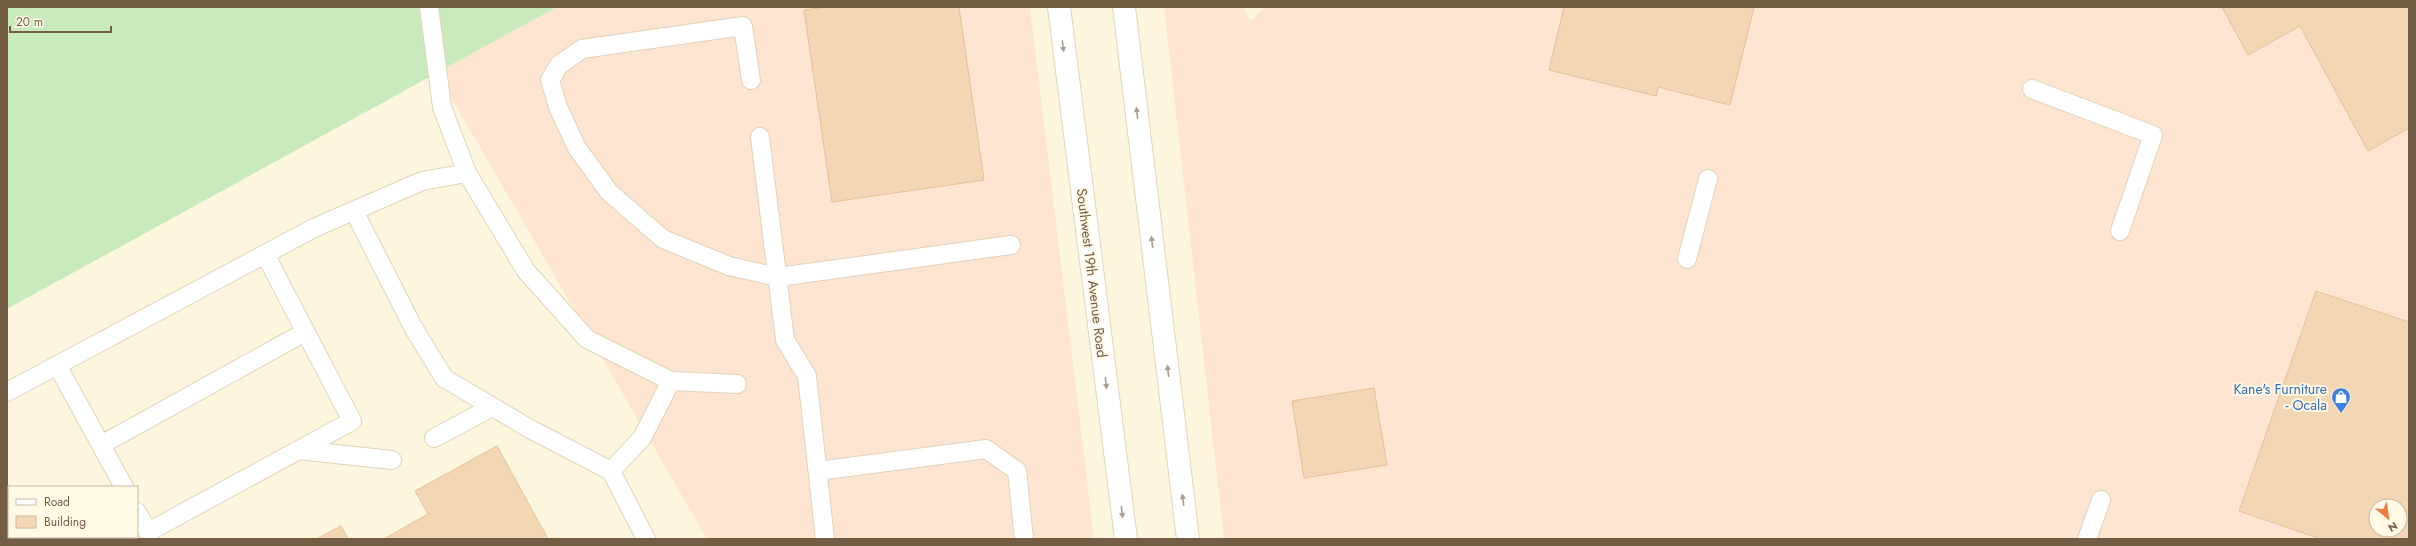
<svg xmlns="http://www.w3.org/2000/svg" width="2416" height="546" font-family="Jost,sans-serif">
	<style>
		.commercial { fill: #fee5d1; fill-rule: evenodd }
		.grass { fill: #c8eabc }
		.building { fill: #f3d7b4; stroke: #e7c094; fill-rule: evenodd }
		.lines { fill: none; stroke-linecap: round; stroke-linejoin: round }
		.service-casing { stroke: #e1d2ba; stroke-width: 20 }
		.secondary-casing { stroke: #e6d4b7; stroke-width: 24 }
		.service { stroke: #fff; stroke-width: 18 }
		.secondary { stroke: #fff; stroke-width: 22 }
		.oneway { fill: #ab9e8f }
		.labels { text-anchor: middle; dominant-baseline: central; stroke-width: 4; stroke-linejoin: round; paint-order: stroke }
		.street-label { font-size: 14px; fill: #735d45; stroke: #fff9e5 }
		.shop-label { font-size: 14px; fill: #366cbe; stroke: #fff9e5; text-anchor: end }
	</style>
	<rect width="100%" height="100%" fill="#fdf6de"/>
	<!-- commercial -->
	<path class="commercial" d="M557,7H1030L1094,539H707L437,73Z
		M1164,7H1242L1251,21L1264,7H2409V539H1224ZM2376,506H2400V530H2376Z"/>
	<!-- grass -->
	<path class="grass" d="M7,7H557L7,309Z"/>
	<!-- building -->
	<path class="building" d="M828,7H959L984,180L832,202L804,10Z
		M1564,7H1754L1730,105L1658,87L1656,96L1549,70Z
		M2222,7H2409V128L2368,151L2300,26L2248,55Z
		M2316,291L2409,322V539H2321L2239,511ZM2376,506H2400V530H2376Z
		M1374,388L1387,465L1304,478L1292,401Z
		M497,446L548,539H384L428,514L415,491Z
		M341,526L348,539H316Z"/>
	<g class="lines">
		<defs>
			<path id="service" d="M429,7L442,107L467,173
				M751,80L743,26L582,49L559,65L550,80L558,107L577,148L609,192L663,239L729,266L778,277L1011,245
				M2032,89L2153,135L2120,231
				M760,137L785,340L807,376L825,539
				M354,211L413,327L444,378L530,429L611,471
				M1687,259L1708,179
				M57,365L124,487
				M7,392L314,228L422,181L467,173L526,271L587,339L671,381L737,384
				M434,438L492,407
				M101,445L305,332
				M298,450L392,460
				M818,471L986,449L1017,471L1024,539
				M137,512L148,532L352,421L265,254
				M646,539L611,471L642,438L671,381
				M2087,539L2101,500"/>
			<path id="secondary" d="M1059,7L1126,539
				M1124,7L1188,539"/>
		</defs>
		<!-- service casing -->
		<use href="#service" class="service-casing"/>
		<!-- secondary casing -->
		<use href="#secondary" class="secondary-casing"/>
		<!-- service -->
		<use href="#service" class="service"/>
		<!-- secondary -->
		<use href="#secondary" class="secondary"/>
	</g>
	<!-- one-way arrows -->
	<defs><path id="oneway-solid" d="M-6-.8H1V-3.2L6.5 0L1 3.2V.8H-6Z"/></defs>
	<g class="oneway">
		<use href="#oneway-solid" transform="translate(1063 46) rotate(83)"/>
		<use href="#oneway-solid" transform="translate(1137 113) rotate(-97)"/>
		<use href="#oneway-solid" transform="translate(1152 242) rotate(-97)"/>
		<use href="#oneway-solid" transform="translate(1168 371) rotate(-97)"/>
		<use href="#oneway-solid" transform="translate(1106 383) rotate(83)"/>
		<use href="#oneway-solid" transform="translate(1183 500) rotate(-97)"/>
		<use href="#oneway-solid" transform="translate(1122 512) rotate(83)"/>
	</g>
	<!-- icons -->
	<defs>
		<symbol id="shop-pin" viewBox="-11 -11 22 30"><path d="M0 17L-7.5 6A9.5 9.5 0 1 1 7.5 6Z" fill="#3f7fe0" stroke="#fff9e5"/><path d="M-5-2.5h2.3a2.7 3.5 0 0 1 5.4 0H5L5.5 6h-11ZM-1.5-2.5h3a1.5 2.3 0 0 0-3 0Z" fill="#fff"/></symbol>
	</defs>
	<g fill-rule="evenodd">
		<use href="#shop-pin" x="2330" y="386" width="22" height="30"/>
	</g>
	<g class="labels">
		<!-- street labels -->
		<g class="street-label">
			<text transform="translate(1092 273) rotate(83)">Southwest 19th Avenue Road</text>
		</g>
		<!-- shop labels -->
		<g class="shop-label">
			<text x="2327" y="389">Kane's Furniture<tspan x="2327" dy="16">- Ocala</tspan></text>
		</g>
	</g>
	<!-- border -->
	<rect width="2416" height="546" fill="none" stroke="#735d45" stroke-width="16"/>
	<!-- legend -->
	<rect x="8" y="486" width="130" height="52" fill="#fff9e5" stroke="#c7bba5"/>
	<rect x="16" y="499" width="20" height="6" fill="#ffffff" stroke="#c7bba5"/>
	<text x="44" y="506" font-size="12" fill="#735d45">Road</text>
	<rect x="16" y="516" width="20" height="12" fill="#f3d7b4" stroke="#c7bba5"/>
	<text x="44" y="526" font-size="12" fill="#735d45">Building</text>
	<!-- north arrow -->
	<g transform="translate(2388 518) rotate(151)"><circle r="19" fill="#fff9e5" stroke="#c7bba5"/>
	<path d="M0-3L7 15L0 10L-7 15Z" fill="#ed7e3d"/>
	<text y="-6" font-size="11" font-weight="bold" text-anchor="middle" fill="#735d45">N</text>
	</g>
	<!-- scale -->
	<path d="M10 26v6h101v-6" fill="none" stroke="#735d45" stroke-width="2"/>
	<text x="16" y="26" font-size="12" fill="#735d45" stroke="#fff9e5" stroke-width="3" paint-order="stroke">20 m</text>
</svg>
